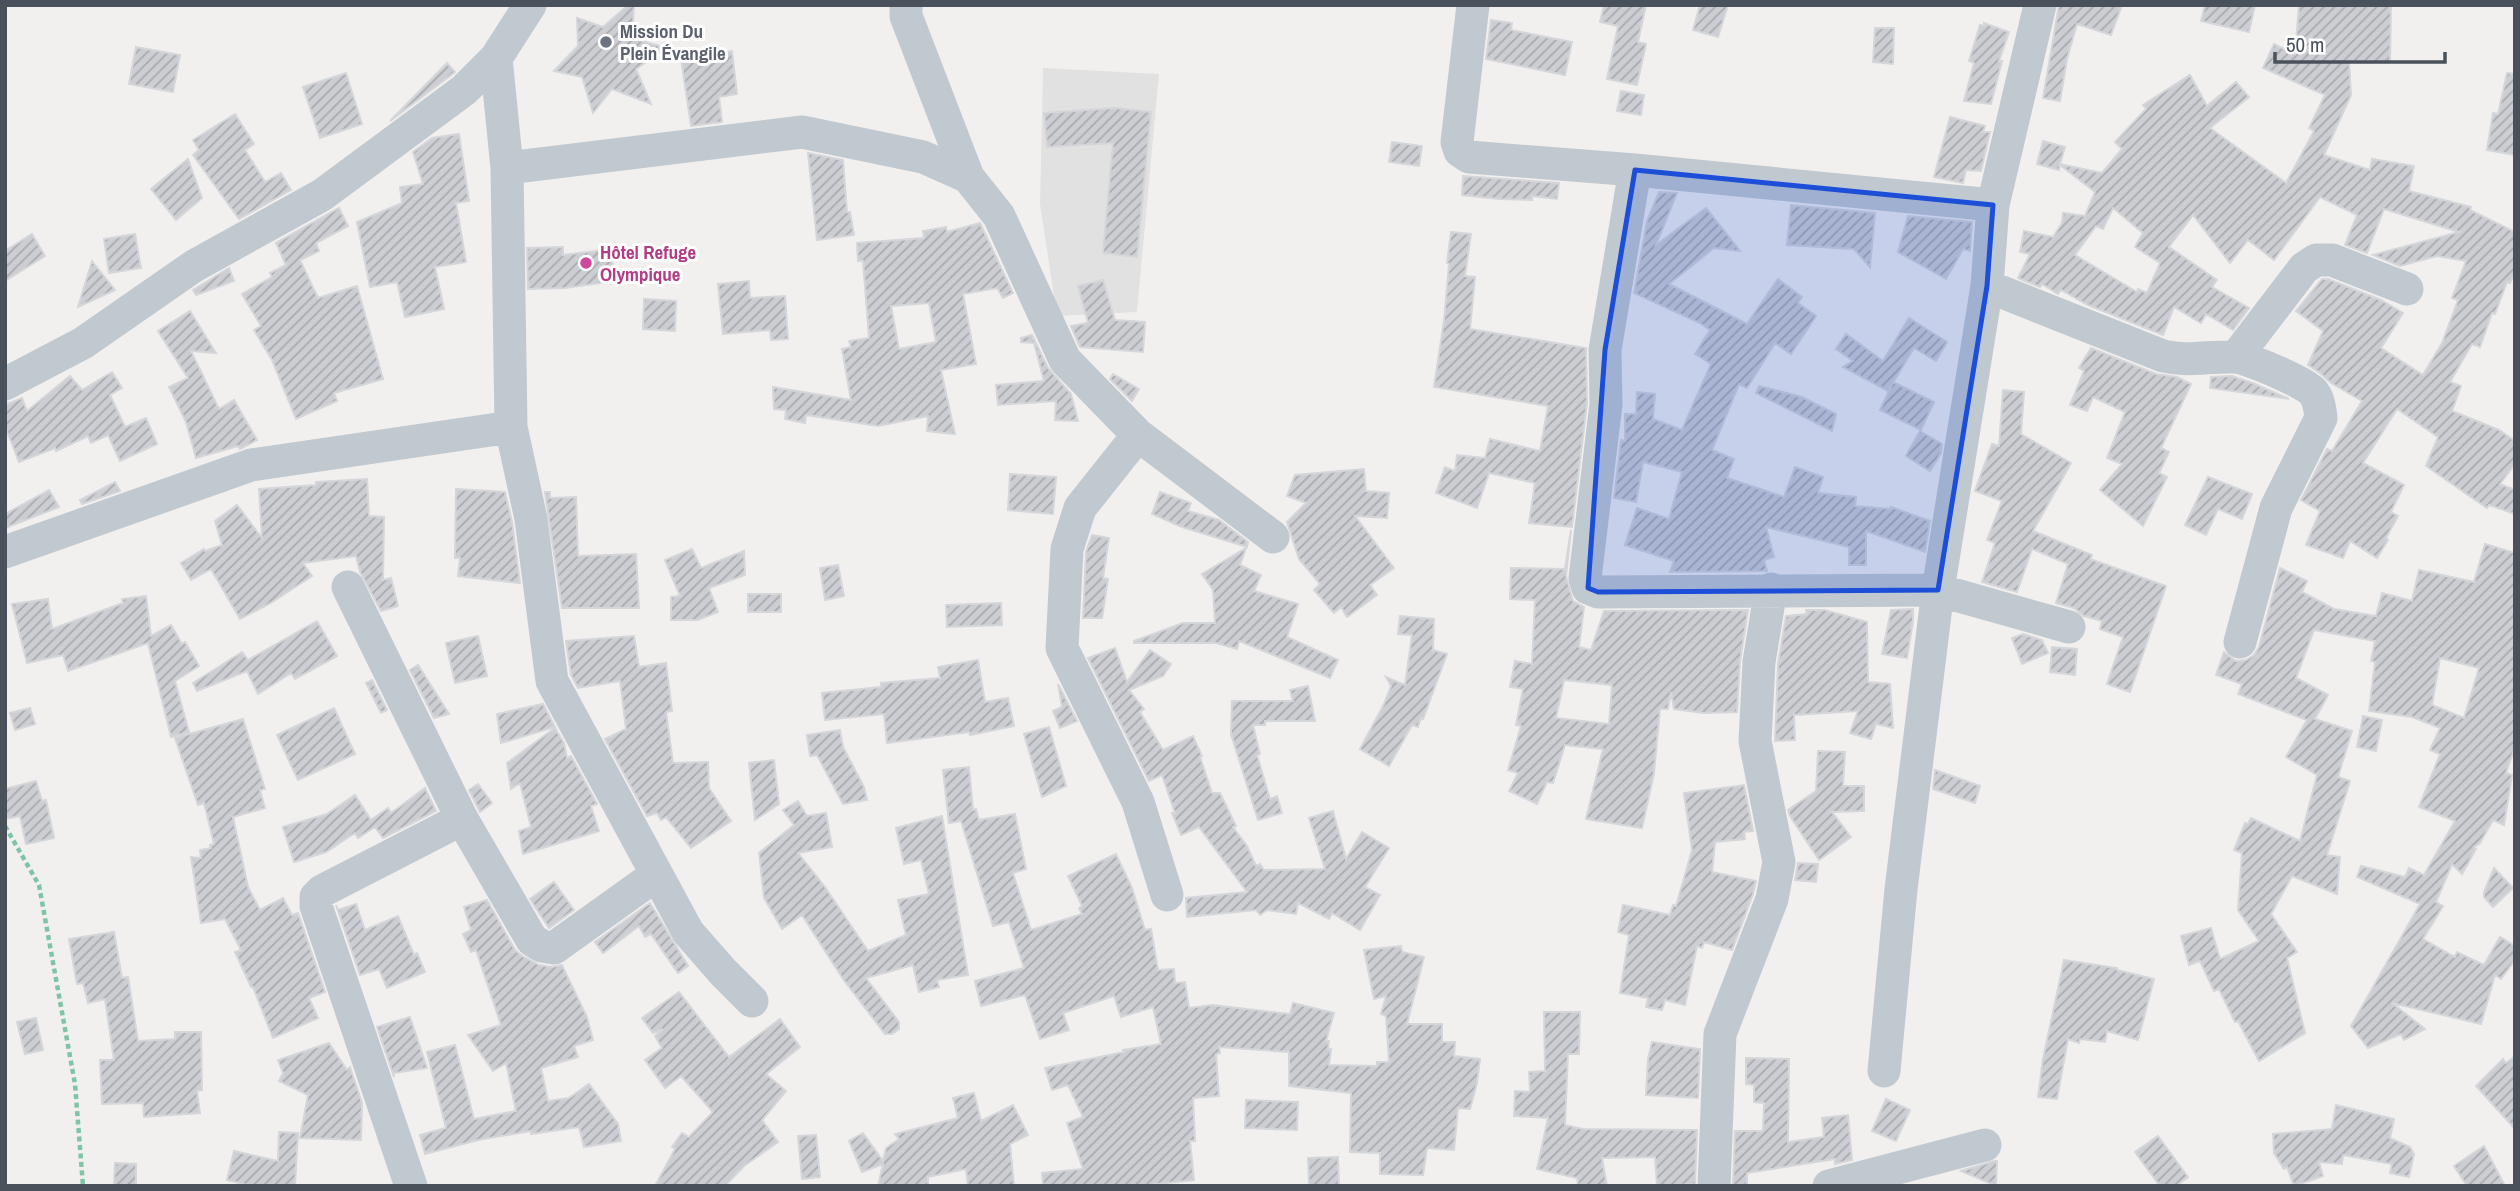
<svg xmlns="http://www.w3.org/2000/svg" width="2520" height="1191" font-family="'Archivo Narrow',sans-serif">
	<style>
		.education { fill: #e2e1e1 }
		.building { fill: url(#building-hatch); stroke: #d4d6da; stroke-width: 2; fill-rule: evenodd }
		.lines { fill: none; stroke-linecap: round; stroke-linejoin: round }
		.path { stroke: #7ec5a5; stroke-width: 4.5; stroke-dasharray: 5 3.5; stroke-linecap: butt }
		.minor { stroke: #c1c9d0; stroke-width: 33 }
		.marked { fill: #1d4ed8; fill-opacity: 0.2; stroke: #1d4ed8; stroke-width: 5; stroke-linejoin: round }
		.worship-dot { fill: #6b7280; stroke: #fff; stroke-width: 2.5 }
		.hotel-dot { fill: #d1479c; stroke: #fff; stroke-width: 2.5 }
		.labels { text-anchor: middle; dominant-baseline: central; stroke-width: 6; stroke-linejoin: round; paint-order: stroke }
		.worship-label { font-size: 19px; font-weight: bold; fill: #5b616d; stroke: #fff; text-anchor: start }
		.hotel-label { font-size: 19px; font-weight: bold; fill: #b23c85; stroke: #fff; text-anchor: start }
	</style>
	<defs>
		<pattern id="building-hatch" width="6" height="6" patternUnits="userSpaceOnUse" patternTransform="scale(1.75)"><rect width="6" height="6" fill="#cdced3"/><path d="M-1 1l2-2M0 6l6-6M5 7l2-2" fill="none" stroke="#a8aaae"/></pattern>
	</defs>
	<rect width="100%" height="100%" fill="#f2f0ef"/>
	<!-- education -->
	<path class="education" d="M1043,68L1159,74L1137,312L1057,316L1040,204Z"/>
	<!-- building -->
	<path class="building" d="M628,5H634L632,38L667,48L636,69L651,104L612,89L593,113L582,77L554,71L578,46L577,18L603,27Z
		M1604,5H1646L1638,42L1646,44L1637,85L1607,79L1618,26L1600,22Z
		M1700,5H1728L1718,37L1693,30Z
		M2059,5H2122L2111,35L2077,24L2067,59L2060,101L2043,98Z
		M2205,5H2255L2249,32L2201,21Z
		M2299,5L2391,6L2390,62L2349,61L2351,95L2324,155L2370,170L2372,159L2414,166L2409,191L2471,207L2470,210L2515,232V272L2510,283L2507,282L2495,314L2492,313L2480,347L2472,344L2450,382L2461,386L2452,411L2499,430L2515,441V464L2500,484L2515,490V514L2489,505L2487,508L2426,466L2438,437L2397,409L2363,463L2404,485L2391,512L2398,516L2386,538L2388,540L2377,558L2350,541L2343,558L2306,545L2320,511L2301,500L2327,449L2332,451L2362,401L2331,383L2320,373L2308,365L2323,331L2296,311L2322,279H2328L2381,300L2403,313L2381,348L2423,375L2442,343L2458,300L2452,298L2466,261L2437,256L2400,266L2373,255L2459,232L2384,209L2367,253L2345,245L2357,215L2320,197L2274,260L2248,240L2230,263L2193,215L2169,247L2217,280L2212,287L2249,308L2233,330L2206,314L2201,323L2174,307L2163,335L2088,305L2061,290L2058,294L2042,284L2040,287L2018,278L2030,254L2020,252L2024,231L2053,237L2062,223L2063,213L2085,216L2095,192L2060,165L2059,170L2037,164L2043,141L2065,147L2060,164L2102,173L2122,149L2115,142L2146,109L2143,105L2190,75L2207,106L2236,82L2249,97L2210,128L2286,183L2314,131L2309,128L2325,95L2263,68L2274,44L2295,54ZM2113,208L2143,233L2135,247L2160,263L2147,293L2138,289L2137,292L2075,255L2096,226L2103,229Z
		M1491,20L1512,23L1511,30L1572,42L1565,75L1486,59Z
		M1984,23L2009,32L1999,61H2002L1991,104L1964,101L1974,63L1969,61L1980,25L1984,26Z
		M1875,28H1894L1893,64L1873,62Z
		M136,47L180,55L173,92L129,84Z
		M732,51L737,94L719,97L722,122L691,126L680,52L692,56Z
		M447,63L455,72L390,121Z
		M346,73L362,124L320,138L303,87Z
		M2507,73L2515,74V155L2487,150L2493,113L2498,114Z
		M1621,91L1644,95L1641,115L1617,111Z
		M1115,108L1151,112L1137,257L1103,253L1113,143L1047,147L1044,113Z
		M235,114L254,144L245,150L265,182L281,173L291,190L239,219L193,155L199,150L193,140Z
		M1950,117L1985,126L1983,132H1990L1981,171L1966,170L1963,183L1934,177Z
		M459,134L469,201L456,203L466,262L435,267L444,309L405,317L397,282L370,287L357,222L402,203L400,187L423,184L413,152L432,138Z
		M1392,142L1422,146L1419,166L1389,162Z
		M808,153L843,160L847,212H850L854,235L817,240Z
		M188,159L202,198L176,220L151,189Z
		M1463,176L1559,183L1557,199L1532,196V200L1499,199L1462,195Z
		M1659,192L1677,193L1656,245L1706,208L1740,251L1714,248L1669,284L1747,324L1778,279L1802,297L1798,303L1816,316L1791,354L1775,343L1747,388L1739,384L1712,450L1734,459L1727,478L1784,497L1795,467L1823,477L1818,493L1856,497L1855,506L1891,509V507L1930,521L1925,552L1866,531V565H1849V547L1766,527L1774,557L1764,560L1767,571L1670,572L1674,561L1625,545L1637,508L1669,519L1682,472L1643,462L1636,502L1614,498L1621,440L1625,441V414H1636L1637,392L1655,394L1653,419L1682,430L1711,364L1695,354L1710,330L1700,323L1634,293L1647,221Z
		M1791,205L1875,213L1870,267L1854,249L1787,245Z
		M339,208L348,226L316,243L319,251L300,260L318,298L357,286L383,379L334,393L337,401L296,419L272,360L254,330L261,326L242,294L272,277L270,273L286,265L276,243Z
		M1908,216L1972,222L1970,251L1963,249L1946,279L1898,252Z
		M980,223L1013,293L1003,298L997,288L963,294L976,364L941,370L955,434L927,431L928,416L878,426L806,415L805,423L785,419L786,410L774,409L773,387L851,400L842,349L851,347L849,341L869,338L863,261H858L857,243L924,238L923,231L946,227L947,232ZM929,303L936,342L899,349L891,306Z
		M1451,232L1471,234L1465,276L1475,277L1470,329L1586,348L1587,403L1572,527L1529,523L1535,483L1489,473L1477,508L1436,493L1445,467L1455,471L1457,455L1485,458L1490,439L1540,451L1548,406L1434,387L1444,321L1449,264L1447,263Z
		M32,234L45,256L5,281V251Z
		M135,234L141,268L109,273L104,239Z
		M563,247V255L611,249L615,281L565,288L528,289L527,248Z
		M92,261L115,290L78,307Z
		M229,268L234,281L196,295L193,290Z
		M1103,280L1115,320L1145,322L1143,352L1080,347L1071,326L1088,323L1078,286Z
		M749,281L750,298L785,296L788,339L771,340L770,330L723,334L718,284Z
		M644,299L676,301L675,331L643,329Z
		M190,311L216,353L191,351L219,409L234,400L257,440L240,449L238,446L196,458L186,422L169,387L188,378L158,331Z
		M1909,318L1947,342L1936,361L1914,348L1888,391L1843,367L1853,361L1836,349L1846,334L1883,361Z
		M1032,335L1048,368L1071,394L1078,421L1055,420L1056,401L998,405L996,385L1044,381L1034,343L1021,342V338Z
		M2091,348L2156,374L2177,377L2191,384L2161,448L2169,452L2159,473L2167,477L2143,526L2100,490L2122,464L2107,458L2125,412L2093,397L2087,411L2070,405L2084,371L2079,368Z
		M112,372L122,388L110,395L125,427L146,418L157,444L120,461L108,435L91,443L88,436L56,451L55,448L19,462L5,426V405L22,398L27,411L70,376L82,390Z
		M1113,374L1139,389L1132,401L1110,379Z
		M2232,376L2255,384L2289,399L2210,388L2211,377Z
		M1893,382L1934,402L1921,430L1880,410Z
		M1759,386L1802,397L1836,414L1832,431L1756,393Z
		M2003,390L2024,392L2021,434L2071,463L2033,531L2092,555L2090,559L2166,586L2130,692L2107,684L2123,637L2100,629L2102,621L2084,616L2074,608L2056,603L2068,564L2032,549L2017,592L1982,582L1995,543L1987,540L2002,501L1975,491L1992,444L1999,446Z
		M1920,431L1942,444L1941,453L1930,471L1906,456Z
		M1364,469L1366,491L1389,493L1387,518L1355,516L1394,568L1370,585L1377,595L1347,617L1341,607L1334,613L1314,590L1320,584L1299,559L1287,522L1306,503L1287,496L1295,475Z
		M1010,474L1056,477L1053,514L1008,510Z
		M2208,477L2252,494L2242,519L2218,509L2206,535L2185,525Z
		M367,479L369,516L384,517L383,580L391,578L398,606L381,611L360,572L356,556L303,563L312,576L271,603L240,619L211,569L191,580L181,563L204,549L205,551L222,545L215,521L237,505L262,538L259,489L316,485V482Z
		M115,482L120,491L82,504L80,500Z
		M456,489L505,492L512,522L520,583L458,576L460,558H455Z
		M49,490L59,507L5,528V514Z
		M545,492H550V498L576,497L578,556L636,554L639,608H562Z
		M1160,492L1191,503L1188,511L1219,520L1248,542L1247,547L1182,527L1152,514Z
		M1571,530L1566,576L1573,601L1584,607L1579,647L1591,650L1604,611L1748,610L1740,661L1737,712L1704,713L1674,709L1671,692L1668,709H1660L1654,773L1642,828L1586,819L1603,749L1565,745L1553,783L1547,782L1537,804L1509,791L1518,773L1508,770L1521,726L1516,725L1523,689L1510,687L1515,661L1532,664L1535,600L1510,599L1511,568L1565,569ZM1564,680L1612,685L1609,724L1556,718Z
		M1092,535L1109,538L1103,578L1108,579L1102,618H1083L1086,552Z
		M2485,544L2515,553V747L2506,773L2512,775L2504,825L2493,820L2480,843L2474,847L2476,849L2462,874L2452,864L2436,902L2443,906L2423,939L2455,957L2457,952L2484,965L2500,937L2515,946V960L2501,979L2495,975L2481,1024L2392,1003L2425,1029L2404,1040L2401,1034L2368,1048L2351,1026L2420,904L2357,877L2361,866L2405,877L2409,868L2424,875L2455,821L2419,807L2440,754L2430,750L2440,728L2412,717L2369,711L2375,662L2371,661L2375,641L2314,630L2296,678L2328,695L2315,719L2352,731L2338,777L2350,781L2327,855L2340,857L2337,894L2292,876L2271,914L2297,952L2287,958L2305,1033L2259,1061L2238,1021L2235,1022L2219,989L2214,991L2200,961L2189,965L2181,936L2211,928L2220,959L2259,941L2238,910L2242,853L2234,850L2245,823L2248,824L2251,818L2300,841L2317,775L2286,757L2307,720L2238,694L2242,684L2216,675L2224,652L2236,661L2246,660L2254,655L2259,647L2280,568L2307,581L2302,592L2334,609L2376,616L2382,593L2412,601L2419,570L2474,582ZM2440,658L2479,668L2464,718L2432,705Z
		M1246,548L1240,565L1261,575L1254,591L1298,604L1287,637L1338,660L1330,678L1239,641L1237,649L1216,643H1134V641L1183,623H1215L1213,590L1202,574Z
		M692,549L701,568L744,551L745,575L709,588L718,612L698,620H671V597L680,596L665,560Z
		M838,565L844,596L825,600L820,568Z
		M748,594H781V612H748Z
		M146,596L151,636L171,625L182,644L185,642L199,666L175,681L189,732L171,737L148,643L68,671L63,655L27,663L12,604L48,599L52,629L123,603L122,599Z
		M1001,603L1002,625L947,627L946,605Z
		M1913,609V621L1907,658L1882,654L1891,610Z
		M1806,610H1825L1867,622L1868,682L1890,684L1893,728L1876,724L1871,739L1850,733L1858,711L1794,715L1795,740L1775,741L1778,664L1786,616L1807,614Z
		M1400,616L1434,619L1433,650L1447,654L1423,719L1421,718L1418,727L1412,725L1389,766L1360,749L1384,704L1391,686L1386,677L1405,685L1412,635L1398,634Z
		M317,621L337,656L295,679L291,673L258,694L247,671L197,691L193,683L242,652L248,660Z
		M2023,634L2042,640L2048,653L2022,664L2012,638Z
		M478,636L487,676L455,683L446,643Z
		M634,636L639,667L666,663L672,711L666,712L673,763L708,762L709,788L731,821L691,848L666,817L661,820L657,813L647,816L605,739L626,729L620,681L578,688L571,675L566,641Z
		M2052,647L2077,649L2075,675L2050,672Z
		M1115,648L1127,682L1150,650L1171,664L1163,676L1129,690L1144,709L1140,712L1163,750L1193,736L1202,756L1200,757L1212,793H1220L1236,826L1233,827L1247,846L1256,866L1260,864L1264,870L1325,869L1309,818L1333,811L1346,859L1362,832L1389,848L1365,887L1380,895L1360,930L1332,913L1329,919L1298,903L1296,914L1267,910L1260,915L1256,910L1187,917L1186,898L1247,892L1199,827L1181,835L1172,813H1175L1162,775L1149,781L1088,658Z
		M978,660L985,702L1008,698L1014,726L970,735L969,732L887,743L884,714L825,720L822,693L881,687V683L940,678L938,667Z
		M418,665L449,714L434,718L410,670Z
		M372,680L387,710L381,713L366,683Z
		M1058,684L1077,721L1060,728L1053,711L1062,707Z
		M1308,686L1315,721H1265V725H1253L1260,754L1257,755L1270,799L1277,796L1282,813L1258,820L1231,734L1232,701H1293L1290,690Z
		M543,704L555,727L501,743L497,714Z
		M30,708L35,724L15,730L10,713Z
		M334,708L355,754L298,780L277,735Z
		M2363,716L2382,720L2376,751L2357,747Z
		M243,719L265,789L260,790L265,808L233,817L248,887L260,910L283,898L292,915L298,913L325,992L309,998L318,1018L273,1038L253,987H251L235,952L241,950L225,919L201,923L191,857L201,858L200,850L211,848L210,845L214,844L204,803L198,805L175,738Z
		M1049,727L1066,786L1042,797L1024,734Z
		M555,728L564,743L567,758L571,756L597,804L591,806L599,831L523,854L519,831L531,827L520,783L511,789L507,763Z
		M840,730L843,747L864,787L867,800L843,804L817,755L810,756L807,735Z
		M1818,751L1845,752L1843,786H1864V811L1832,812L1851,837L1819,860L1790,816L1788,810L1816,791Z
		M774,760L779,804L755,820L749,763Z
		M969,767L973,810L976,809L979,820L1015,814L1026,869L1013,873L1031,930L1082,914L1079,908L1082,906L1068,876L1116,854L1132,888L1145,930L1151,929L1158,970L1174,969L1175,983L1185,982L1189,1008L1213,1005L1290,1014L1293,1003L1334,1013L1326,1041H1329L1328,1049H1331L1329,1065L1377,1066V1062H1389L1386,1016L1381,1014L1386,996L1374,999L1364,950L1401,946L1402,952L1424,957L1407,1024H1442V1042H1455L1454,1056L1480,1059L1477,1083L1470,1109L1458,1108L1454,1150L1427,1148L1423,1175L1380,1174V1153L1350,1152L1351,1093L1289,1086V1052L1219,1047L1220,1053L1216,1054L1219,1096L1193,1098L1195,1141H1190L1194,1180L1138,1186H1043L1042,1173L1083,1169L1067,1123L1083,1117L1068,1085L1052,1090L1045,1068L1124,1052L1123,1050L1161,1044L1153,1007L1121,1017L1114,996L1063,1013L1069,1030L1040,1039L1025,995L981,1006L975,981L1024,968L1009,922L993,926L961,821L949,823L943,770Z
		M1935,770L1980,786L1975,803L1933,789Z
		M36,781L42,801L46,800L54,838L26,844L20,816L5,819V789Z
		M478,784L492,803L480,812L469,790Z
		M1744,785L1753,831L1744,832L1745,839L1715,842L1712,872L1756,881L1753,894L1732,950L1704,942L1702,948L1697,946L1685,1005L1665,1000L1662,1010L1646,1007L1648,998L1620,993L1629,935L1618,932L1623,905L1670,915L1673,905L1676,906L1692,850L1684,793Z
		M425,788L436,811L383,838L375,827L358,838L355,833L326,852L294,862L283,827L327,814L355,795L371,820L388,808L391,813Z
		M798,801L807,816L826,813L832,847L798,853L825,887L868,951L906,935L898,900L929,894L921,860L904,864L896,828L942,816L968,975L937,980L939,987L919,992L913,965L866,978L899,1022V1029L892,1034H885L843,979L802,915L782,929L764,898L759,853L794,825L783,810Z
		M1798,863L1818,864L1816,882L1795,880Z
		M2494,868L2513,888L2493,907L2484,897V892Z
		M554,882L574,910L549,928L530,899Z
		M487,900L515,950L522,956L539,965L551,967L562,965L587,1017L593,1040L574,1046L578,1057L541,1068L548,1101L569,1098L589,1084L618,1124L621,1141L584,1147L579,1127L531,1134V1131L478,1140L425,1154L420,1135L446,1128L427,1052L455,1045L474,1119L516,1111L506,1063L493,1071L468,1035L501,1025L476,950L471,952L463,934L471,930L464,907Z
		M650,903L688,966L678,973L651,934L645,937L639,926L603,953L595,942Z
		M356,904L365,930L398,916L414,955L417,953L425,972L387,988L379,969L360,975L336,905L338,910Z
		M114,932L122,978L128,977L138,1041L175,1039V1032H201L202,1090L197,1091L200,1113L144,1117L143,1103L102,1104L100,1060H114L105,999L88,1003L83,983L77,984L69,939Z
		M2064,960L2117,968V970L2154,979L2138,1040L2107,1031L2105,1042L2080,1039L2079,1043L2068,1039L2057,1099L2038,1097L2043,1059Z
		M679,992L729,1057L780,1019L800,1047L766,1074L786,1091L762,1120L778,1142L744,1166L725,1186H655L675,1149L672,1147L682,1133L689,1137L713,1112L681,1076L665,1088L645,1060L662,1048L655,1036L663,1029L653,1033L642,1018Z
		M1544,1012H1580L1579,1054H1568L1565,1125L1583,1129L1697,1130L1695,1184L1657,1186L1655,1157L1602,1158L1607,1186H1578L1577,1178L1537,1169L1548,1118L1514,1116L1515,1091L1530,1092L1529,1072L1545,1071Z
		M410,1017L427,1068L394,1073V1077L377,1027Z
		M36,1018L43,1050L25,1054L17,1022Z
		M1652,1042L1700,1049L1698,1098L1646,1095L1648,1059Z
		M329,1043L347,1070L350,1067L362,1103L361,1140L300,1138L308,1095L279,1081L283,1073L278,1060Z
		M2515,1056V1129L2476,1086L2503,1059L2506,1063Z
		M1746,1058L1789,1059L1788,1142L1824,1137L1822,1118L1848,1115L1852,1160L1835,1164V1159L1747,1173V1186H1733L1735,1131H1763L1764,1103L1754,1102V1085L1746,1084Z
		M974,1093L981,1121L1013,1105L1028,1135L1010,1144L1014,1186H968L966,1169L928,1177V1186H878L883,1164L862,1172L849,1141L863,1133L883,1161L886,1148L899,1139L895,1134L958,1118L953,1098Z
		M1886,1099L1910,1110L1896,1141L1872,1131Z
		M1246,1100L1298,1102L1297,1130L1245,1128Z
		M2336,1105L2394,1119L2390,1138L2410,1147L2414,1154L2409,1177L2390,1173L2392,1164L2343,1155L2342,1164L2319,1162L2323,1176L2294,1186L2287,1167L2284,1169L2274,1153L2273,1134L2332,1129Z
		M279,1132L298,1133L295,1186H251L227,1180L234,1151L278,1161Z
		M816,1135L820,1177L802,1179L798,1136Z
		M2158,1136L2188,1177L2176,1186H2160L2135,1152Z
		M2484,1146L2505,1186H2467L2454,1166Z
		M1338,1157L1339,1186H1309L1308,1158Z
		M1997,1161L1996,1186L1961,1171L1994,1161Z
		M115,1163L136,1164V1186H114Z"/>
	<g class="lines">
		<!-- path -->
		<path class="path" d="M5,826L39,885L75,1084L83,1186"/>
		<!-- minor -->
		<path class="minor" d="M906,5V16L968,177
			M1473,5L1457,142L1460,151L1469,157L1635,170
			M2040,5L1993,205L1987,286L1938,590L2069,627
			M496,58L507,168L511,427L531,519L552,681L688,932L723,972L752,1001
			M507,168L802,132L923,157L968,177L999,216L1065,360L1138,435L1273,537
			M1987,286L2163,356C2189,362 2208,356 2234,357C2246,357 2306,383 2313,392C2319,399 2320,409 2321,418L2276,508L2240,642
			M2236,357L2304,268L2316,260H2332L2407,289
			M5,384L83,343L194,266L322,195L464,90L496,58L530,5
			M1138,435L1080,508L1067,549L1062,648L1138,802L1167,895
			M5,552L251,465L511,427
			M348,587L462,819L532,940L542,946L554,948L656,875
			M1884,1071L1901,889L1938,590L1598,592L1588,588L1585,578L1606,404L1605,350L1635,170L1993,205
			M411,1186L316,906V897L322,891L462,819
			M1714,1186L1720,1034L1772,899L1779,862L1755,741L1759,662L1771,589
			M1829,1186L1985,1145"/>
	</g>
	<!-- marked area -->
	<path class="marked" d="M1635,170L1993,205L1987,286L1938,590L1598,592L1588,588L1605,350Z"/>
	<!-- markers -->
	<circle class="worship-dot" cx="606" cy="42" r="7"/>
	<circle class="hotel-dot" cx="586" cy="263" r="7"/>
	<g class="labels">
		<!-- worship labels -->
		<g class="worship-label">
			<text x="620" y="31">Mission Du<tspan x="620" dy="22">Plein Évangile</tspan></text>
		</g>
		<!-- hotel labels -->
		<g class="hotel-label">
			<text x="600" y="252">Hôtel Refuge<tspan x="600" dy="22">Olympique</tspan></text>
		</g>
	</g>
	<!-- border -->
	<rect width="2520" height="1191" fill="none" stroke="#49525b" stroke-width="14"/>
	<!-- scale -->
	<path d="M2275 52v10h170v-10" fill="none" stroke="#49525b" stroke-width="3.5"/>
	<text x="2286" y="52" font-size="21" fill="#49525b" stroke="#ffffff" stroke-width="5" paint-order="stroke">50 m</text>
</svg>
